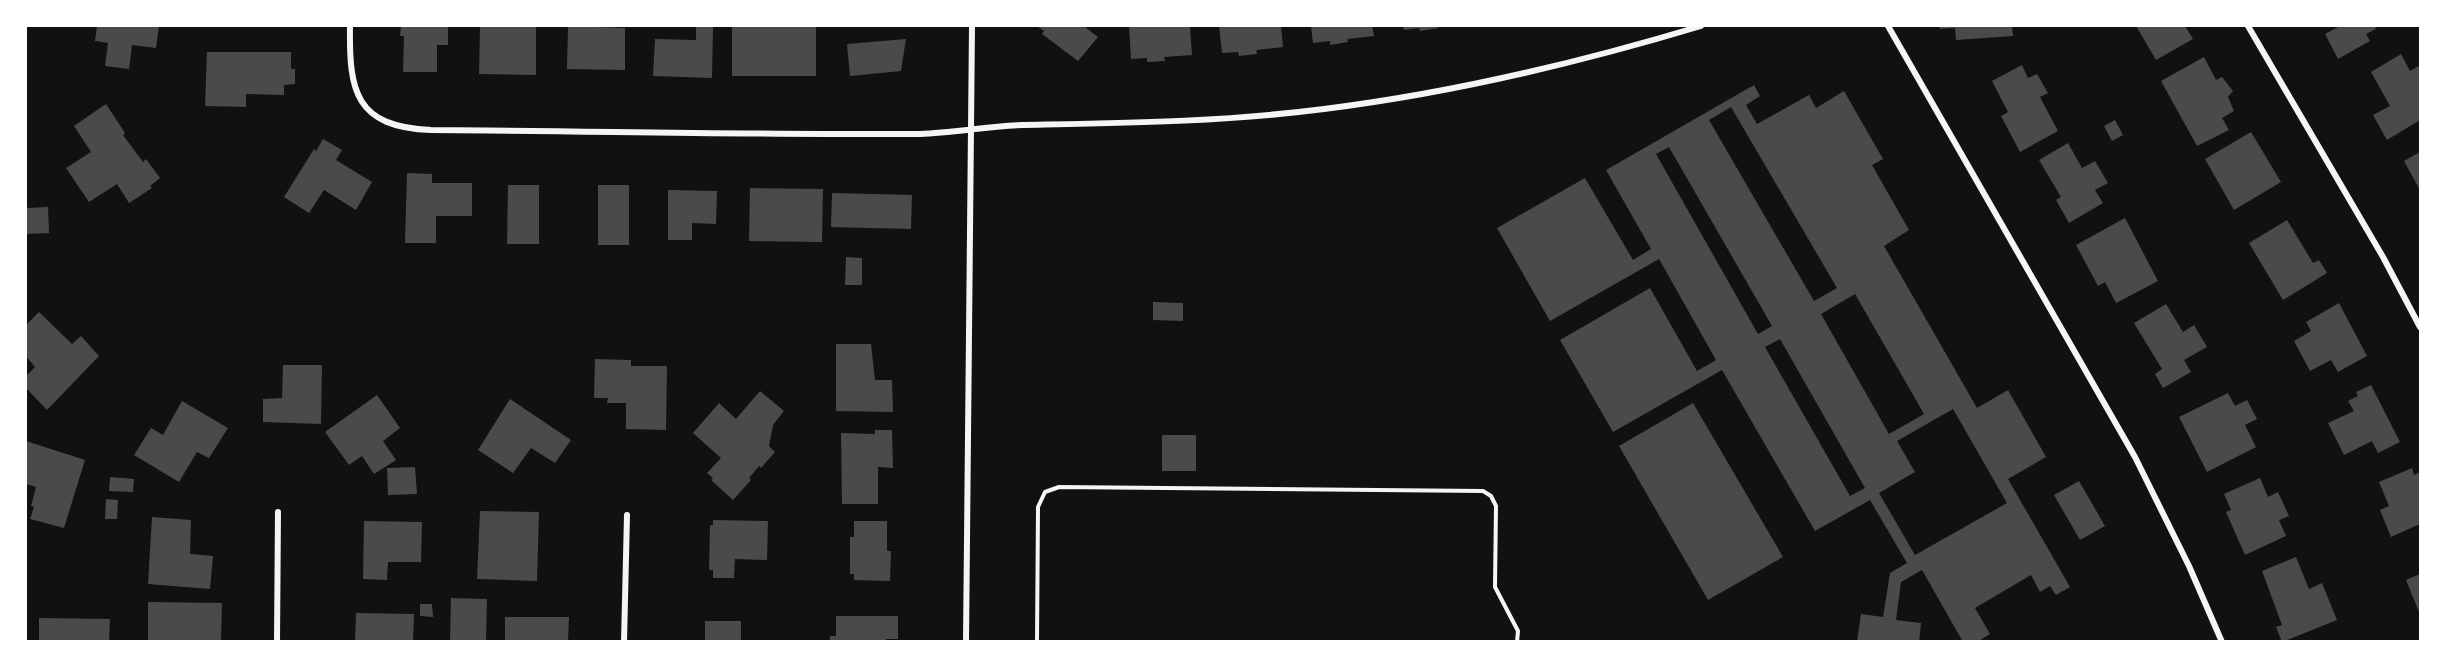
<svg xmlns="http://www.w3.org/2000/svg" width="2446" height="667" font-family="'Public Sans',sans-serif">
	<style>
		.building { fill: #4a4a4a; fill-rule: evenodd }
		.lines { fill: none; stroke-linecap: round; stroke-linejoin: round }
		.path { stroke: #f5f5f5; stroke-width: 4 }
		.minor { stroke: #f5f5f5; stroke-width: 6 }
	</style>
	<rect width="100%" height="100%" fill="#111"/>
	<!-- building -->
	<path class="building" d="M97,26H159L156,48L132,45L129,69L105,66L108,43L95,41Z
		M401,26H448V45H437V72H403L404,36H400Z
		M480,26H536V75L479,74Z
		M568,26L625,28V70L567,69Z
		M696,26L713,27L712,78L653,76L655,39L696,40Z
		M732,26H816V76H732Z
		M1037,26H1084L1098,37L1078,61L1042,34L1044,31Z
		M1129,26H1190L1192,55L1164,57L1165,61L1147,62V58L1131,59Z
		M1219,26H1281L1283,47L1256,50L1257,54L1239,56L1238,52L1222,53Z
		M1311,26H1372L1374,36L1347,39L1348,42L1330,45V41L1313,43Z
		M1403,26H1437L1438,28L1420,31L1419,28L1404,30Z
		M1939,26H2012L2013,36L1956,40L1955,28L1940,29Z
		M2136,26H2185L2193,39L2156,60Z
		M2340,26H2375L2376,29L2366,34L2370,41L2338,59L2325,34Z
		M906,39L901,71L850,76L847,44Z
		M207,52H291V69H295V84L284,85V95L246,94V107L205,106Z
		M2401,54L2410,71L2419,66L2420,68V120L2387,140L2373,115L2390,106L2371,72Z
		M2204,57L2216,80L2222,77L2233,91L2228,97L2234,111L2222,118L2229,130L2197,146L2161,81Z
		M2022,65L2028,78L2037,74L2048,93L2040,97L2058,131L2020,152L2001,116L2008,112L1992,81Z
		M1754,85L1760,96L1746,105L1757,124L1809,95L1816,108L1844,91L1883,159L1872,165L1909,230L1884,246L1977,408L2008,390L2046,457L2008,479L2070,587L2056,595L2050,586L2040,592L2031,575L1975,608L1990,634L1977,642H1963L1922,570L1901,582L1896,620L1921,623L1919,642H1857L1861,614L1883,617L1890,573L1907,563L1870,500L1815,531L1722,370L1613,432L1560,340L1650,288L1697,371L1716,360L1659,259L1550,321L1497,228L1585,178L1633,260L1651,249L1606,170ZM1731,107L1837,288L1814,301L1709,120ZM1669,147L1772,326L1758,334L1656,154ZM1855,294L1924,414L1889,434L1821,314ZM1780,339L1865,488L1850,496L1765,347ZM1953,409L2007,503L1915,555L1879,493L1915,472L1897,441Z
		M106,104L125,133L123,135L143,162L146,159L160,178L150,186L152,188L129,203L117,184L89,202L66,168L91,152L74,126Z
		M2115,120L2123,135L2112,141L2104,126Z
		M2251,132L2281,182L2234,210L2205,159Z
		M323,139L342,150L336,160L372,182L356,210L324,190L309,213L284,197L314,149L316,151Z
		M2068,143L2082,168L2095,161L2108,183L2095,190L2103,203L2069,223L2056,200L2061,197L2039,160Z
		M2420,152V190L2404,161Z
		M407,173L432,174V183H472V216H436V243H405Z
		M508,185H539V244H507Z
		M598,185H629V245H598Z
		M750,188L823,189L822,242L749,241Z
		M668,190L717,191L716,224L692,223V240H668Z
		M832,193L912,195L911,229L831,227Z
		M48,207L49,233L26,234V208Z
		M2125,218L2158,281L2116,303L2105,282L2098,286L2076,245Z
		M2287,220L2313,263L2319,260L2327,273L2283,300L2249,243Z
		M846,257L862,258V285H845Z
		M1153,302L1183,303V321L1153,320Z
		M2339,303L2367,356L2338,372L2331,360L2310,371L2294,341L2311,331L2306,322Z
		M2166,304L2183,332L2194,325L2207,347L2184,360L2191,372L2163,388L2155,374L2162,369L2134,323Z
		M39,312L72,344L81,336L99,356L47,410L26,388V376L35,367L26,356V325Z
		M836,344H871L875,380H892L893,412L836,411Z
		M595,359L631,360V366H667L666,430L626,429V403H607L608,398H594Z
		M283,365H322L321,424L263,422V399L282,398Z
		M2371,385L2400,442L2378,453L2372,441L2344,455L2328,423L2354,411L2348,401L2358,396L2356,392Z
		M760,391L784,411L773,425L769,446L775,452L761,468L759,466L749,478L751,480L733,500L711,480L713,478L707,473L721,458L693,433L719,403L736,419Z
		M2228,393L2235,406L2247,400L2257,419L2245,425L2256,447L2207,472L2179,417Z
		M377,395L400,428L383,441L396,460L374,474L362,456L349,465L325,432Z
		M510,399L571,440L555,463L531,448L513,473L478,450Z
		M182,401L228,428L209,458L197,452L179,482L134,455L151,428L163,435Z
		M1693,403L1783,557L1708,600L1619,446Z
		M875,430H892L893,468L878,467V504H842L841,433L875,434Z
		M1162,435H1196V471H1162Z
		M26,441L85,460L64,528L30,519L34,507L31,506L36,487L26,484Z
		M415,467L417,494L388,495L387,468Z
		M2412,468L2414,475L2420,472V524L2391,537L2380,510L2389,506L2379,482Z
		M110,477L134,479L133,492L109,491Z
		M2260,478L2268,497L2278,492L2289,516L2279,520L2286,536L2245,555L2226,512L2231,510L2224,494Z
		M2079,481L2105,526L2080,540L2054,495Z
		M106,499L118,500L117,519H105Z
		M480,511L539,512L537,581L477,579Z
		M152,517L191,520L190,554L213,556L210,589L148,584Z
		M713,520L768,521L767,560L735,559L734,578H713V570H709L710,525H713Z
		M364,521L422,522L421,562H388L387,580L363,579Z
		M854,521H887V551H891L890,581L854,580V574H850V537H854Z
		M2296,557L2309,589L2322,583L2337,620L2282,642L2276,627L2282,625L2262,571Z
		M2420,574V612H2419L2406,580Z
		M451,598L487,599L486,642H450Z
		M148,602L222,603L221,640L148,642Z
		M420,604H432L433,617L420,616Z
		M356,613L414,614L413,642H355Z
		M836,616H898V639H886V642H830V636H836Z
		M505,617H569L568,642H505Z
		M39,618L110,619L109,642H39Z
		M705,621H741V642H705Z"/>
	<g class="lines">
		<!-- path -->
		<path class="path" d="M1037,642L1038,507L1045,492L1059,487L1483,491L1491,496L1496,506L1495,587L1518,631L1517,642"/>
		<!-- minor -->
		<path class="minor" d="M350,26C349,91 355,127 431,130C594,131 757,135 920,134C954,133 988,126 1023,125C1124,123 1223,122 1324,109C1453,93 1578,63 1701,26
			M1888,26L2135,457L2189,566L2222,642
			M2248,26L2383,257L2420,327
			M277,642L278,512
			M624,642L627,515
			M966,642L972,26"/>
	</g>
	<!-- border -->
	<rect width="2446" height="667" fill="none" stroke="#ffffff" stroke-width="54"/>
</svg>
